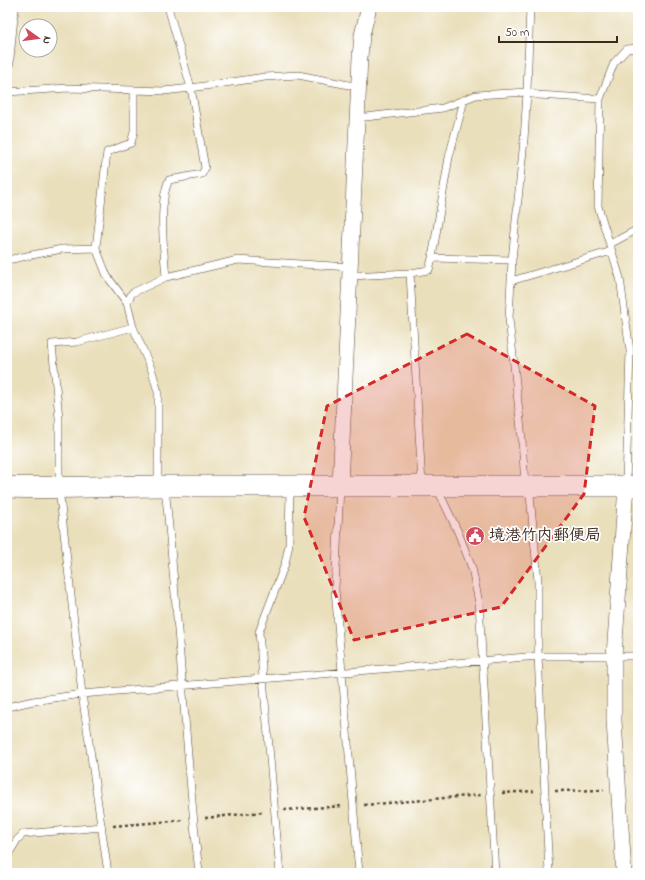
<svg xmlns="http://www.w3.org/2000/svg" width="645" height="880" font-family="'Indie Flower','Klee One',sans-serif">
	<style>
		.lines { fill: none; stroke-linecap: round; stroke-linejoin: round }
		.lane-casing { stroke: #554536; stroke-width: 8 }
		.street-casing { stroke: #554536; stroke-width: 16 }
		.secondary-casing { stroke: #554536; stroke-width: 22 }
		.path { stroke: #554536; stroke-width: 2.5; stroke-dasharray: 3 3; stroke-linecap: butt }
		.lane { stroke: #fff; stroke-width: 7 }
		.street { stroke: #fff; stroke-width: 15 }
		.secondary { stroke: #fff; stroke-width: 21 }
		.marked { fill: #d62828; fill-opacity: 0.2; stroke: #d62828; stroke-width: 3; stroke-dasharray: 8 5; stroke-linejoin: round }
		.labels { text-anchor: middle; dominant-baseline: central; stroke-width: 3.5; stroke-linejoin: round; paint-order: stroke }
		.poi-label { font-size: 16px; font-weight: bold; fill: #3b2a1e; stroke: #fff; text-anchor: start }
	</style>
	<rect width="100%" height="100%" fill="#fff"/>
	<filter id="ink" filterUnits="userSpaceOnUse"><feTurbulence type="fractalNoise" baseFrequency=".025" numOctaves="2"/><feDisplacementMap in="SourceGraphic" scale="8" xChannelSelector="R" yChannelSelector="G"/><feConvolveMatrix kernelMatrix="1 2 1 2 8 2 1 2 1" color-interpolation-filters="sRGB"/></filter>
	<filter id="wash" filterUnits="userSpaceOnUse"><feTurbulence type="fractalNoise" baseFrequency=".012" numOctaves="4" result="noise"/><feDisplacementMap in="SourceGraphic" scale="16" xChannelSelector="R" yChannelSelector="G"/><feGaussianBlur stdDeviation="0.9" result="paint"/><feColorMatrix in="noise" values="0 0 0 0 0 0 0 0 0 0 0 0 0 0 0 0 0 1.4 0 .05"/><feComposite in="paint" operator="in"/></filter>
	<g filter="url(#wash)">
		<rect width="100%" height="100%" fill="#eadfbb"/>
	</g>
	<g filter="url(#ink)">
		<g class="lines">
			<defs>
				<path id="lane" d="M168,7L191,88L265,77L298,75L359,87
					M530,7L527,92L538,95L600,99
					M7,89L15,7
					M134,90L164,91L191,88L205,168L202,174L169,180C158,203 164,251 166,277
					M7,92L68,88L134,90V132L131,143L107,152L96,248L107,276L127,303
					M357,118L443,108L476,95L527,92L524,140L512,260
					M610,244L638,229
					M432,258L449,157L464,100
					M7,260L62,249L96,248
					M410,273L429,270L432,258L512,260L509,319L522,439L525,486L530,495L538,581V656L549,873
					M350,276L410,273L422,485
					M511,281L612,251
					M158,484V392L152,371L133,327L127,303L132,293L166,277L238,260L350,267
					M626,484L630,351L620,278L598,206L600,99L614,63L627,49L638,48
					M340,487L335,589L359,873
					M165,488C179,616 185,745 199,873
					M437,488L458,532L472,568L479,603L495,873
					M7,707L33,701L82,694L538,656H638
					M7,857L17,840L23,834L102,827
					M108,873L82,694L59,488V418L52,344L77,342L133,327
					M280,873L259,632L285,564L289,544L290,488"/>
				<path id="street" d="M340,485L360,57L362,35L369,7
					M624,873L614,721V656L626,486"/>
				<path id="secondary" d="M7,487C60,489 113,486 166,486C323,485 480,486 638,486"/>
			</defs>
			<!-- lane casing -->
			<use href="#lane" class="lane-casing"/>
			<!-- street casing -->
			<use href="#street" class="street-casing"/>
			<!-- secondary casing -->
			<use href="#secondary" class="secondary-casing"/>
			<!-- path -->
			<path class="path" d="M555,791L604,790
				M502,793L534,791
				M364,805L481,795
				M284,810L343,806
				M205,818L263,812
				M113,826L184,820"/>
			<!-- lane -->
			<use href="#lane" class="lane"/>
			<!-- street -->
			<use href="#street" class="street"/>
			<!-- secondary -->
			<use href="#secondary" class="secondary"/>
		</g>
	</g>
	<!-- marked area -->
	<path class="marked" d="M467,334L595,406L584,494L501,607L354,640L304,517L327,406Z"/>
	<!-- icons -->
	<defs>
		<symbol id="civic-disc" viewBox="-11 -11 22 22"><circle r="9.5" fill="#d1495b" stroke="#fff"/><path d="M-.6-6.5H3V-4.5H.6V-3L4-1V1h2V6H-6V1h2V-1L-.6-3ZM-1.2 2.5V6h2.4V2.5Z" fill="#fff"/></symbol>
	</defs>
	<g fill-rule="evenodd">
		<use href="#civic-disc" x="464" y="525" width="22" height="22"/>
	</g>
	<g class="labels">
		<!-- poi labels -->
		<g class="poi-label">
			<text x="489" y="536">境港竹内郵便局</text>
		</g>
	</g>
	<!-- margin -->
	<rect width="645" height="880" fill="none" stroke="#fff" stroke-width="24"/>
	<!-- north arrow -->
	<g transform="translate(38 38) rotate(104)"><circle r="19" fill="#ffffff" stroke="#b1aaa5"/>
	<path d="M0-3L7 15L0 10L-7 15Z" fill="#d1495b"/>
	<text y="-6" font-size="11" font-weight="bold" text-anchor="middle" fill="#3b2a1e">N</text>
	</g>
	<!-- scale -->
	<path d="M499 36v6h118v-6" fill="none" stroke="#3b2a1e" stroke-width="2"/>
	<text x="505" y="36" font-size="12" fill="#3b2a1e" stroke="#ffffff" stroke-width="3" paint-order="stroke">50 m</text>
</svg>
